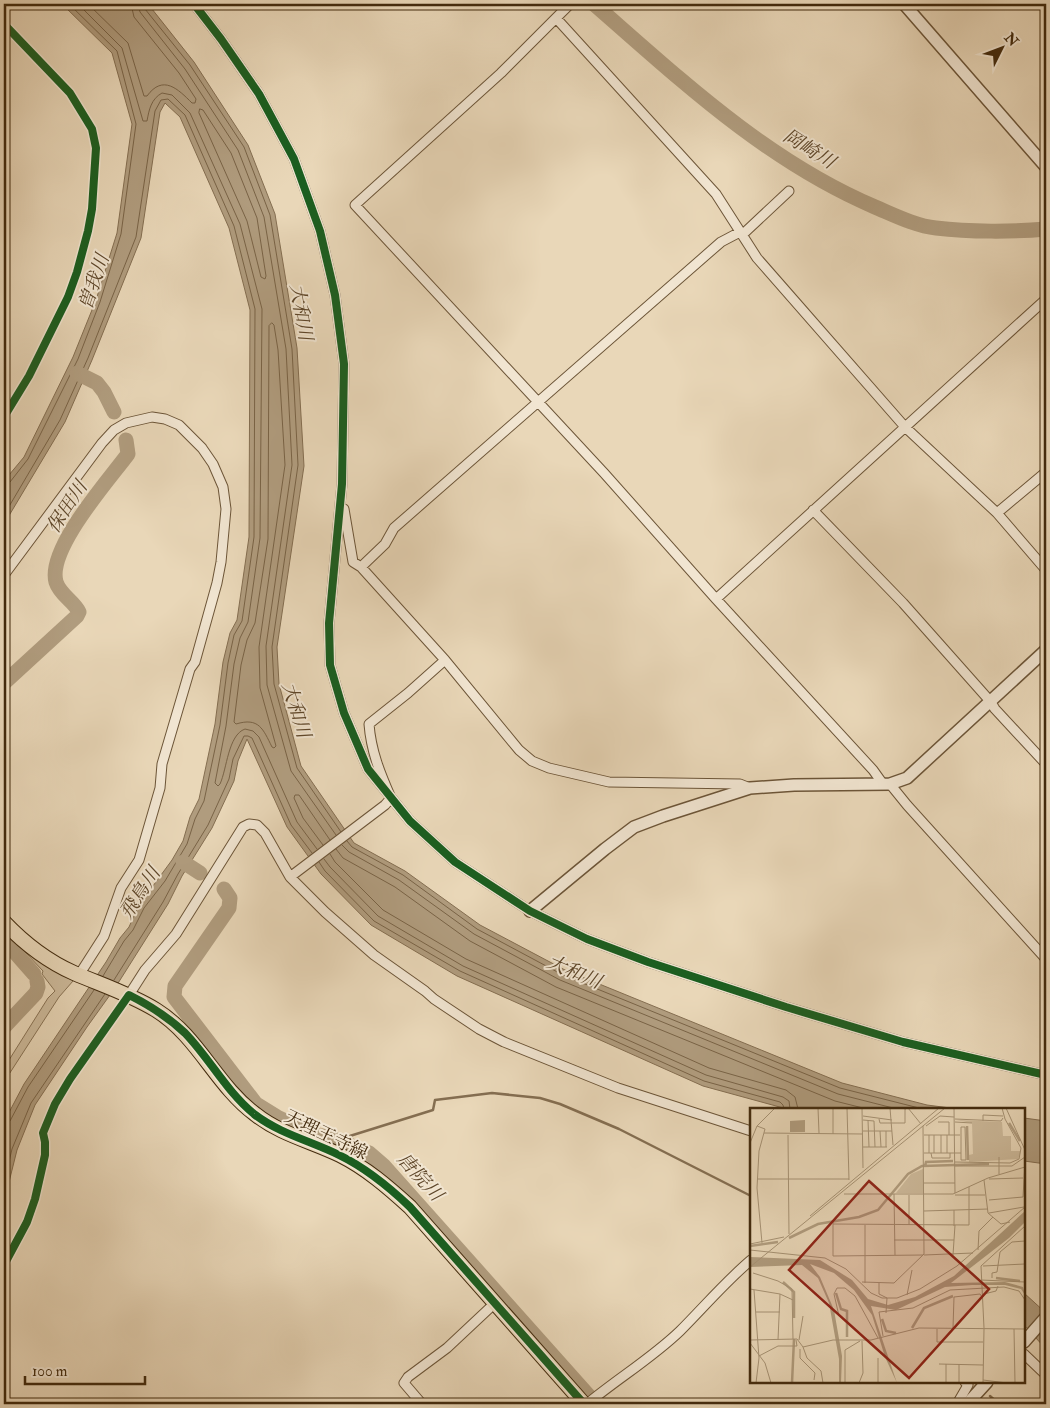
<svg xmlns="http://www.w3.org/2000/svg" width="1050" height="1408" font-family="'IM FELL Double Pica','Noto Serif JP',serif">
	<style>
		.green { fill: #cdba9b; stroke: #887254 }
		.water { fill: #b09c7e; stroke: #846e51 }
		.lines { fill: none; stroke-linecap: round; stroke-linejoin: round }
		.shore { stroke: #796346; stroke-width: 1 }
		.stream { stroke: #846e51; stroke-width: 2.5 }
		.river { stroke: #b09c7e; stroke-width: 15 }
		.minor-casing { stroke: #6c5538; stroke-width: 11 }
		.tertiary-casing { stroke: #6c5538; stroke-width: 14 }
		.primary-casing { stroke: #422a0d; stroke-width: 16 }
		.minor { stroke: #f1e5d1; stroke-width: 9 }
		.tertiary { stroke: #f1e5d1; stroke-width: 11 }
		.primary { stroke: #e9d7b8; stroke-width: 14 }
		.cycleway-casing { stroke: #f1e5d1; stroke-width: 11 }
		.cycleway { stroke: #1b5e20; stroke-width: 8 }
		.labels { text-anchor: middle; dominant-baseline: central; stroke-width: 4; stroke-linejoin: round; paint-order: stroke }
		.street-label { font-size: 18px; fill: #422a0d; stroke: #f1e5d1 }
		.water-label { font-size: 19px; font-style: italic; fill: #5e4629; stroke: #f1e5d1 }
		.inset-river { fill: none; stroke: #b09c7e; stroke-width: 2.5 }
		.inset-road { fill: none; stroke: #a69274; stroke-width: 1 }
		.view { fill: #8f2418; fill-opacity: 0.15; stroke: #8f2418; stroke-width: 2.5 }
		.inset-edge { fill: none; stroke: #422a0d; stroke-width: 2.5 }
	</style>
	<rect width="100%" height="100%" fill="#e9d7b8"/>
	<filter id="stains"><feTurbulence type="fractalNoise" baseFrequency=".004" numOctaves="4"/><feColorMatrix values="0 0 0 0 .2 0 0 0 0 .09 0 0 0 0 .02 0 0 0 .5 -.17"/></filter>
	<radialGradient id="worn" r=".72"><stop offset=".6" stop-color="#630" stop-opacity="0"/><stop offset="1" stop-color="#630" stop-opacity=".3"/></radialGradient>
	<!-- green -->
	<path class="green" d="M6,932L73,977V981L59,997L4,1082V1068L48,998L55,991L42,974L43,971Z"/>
	<!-- water -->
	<path class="water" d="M62,4H148L194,62L248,145L275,214L297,348L304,466L277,647L279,684L301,766L354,843L405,871L480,925L565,970L842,1083L927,1105L958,1109H787L703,1086L457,976L371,925L321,874L287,827L247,739L238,761L234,781L212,828L182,876L168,904L115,988L87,1027L35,1105L17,1150L4,1202V1122L24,1084L106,962L120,938L129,927L139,905L172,860L183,841L190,817L199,799L215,724L223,662L230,633L237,620L249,537L250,310L229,228L180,117L165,103L160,112L141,238L92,360L65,422L4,524V481L24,457L49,406L73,357L96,300L117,233L132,124L112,53Z
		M1024,1118L1046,1121V1164L1024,1161Z
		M1024,1293L1046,1313V1349L1024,1325Z"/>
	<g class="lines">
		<!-- shore -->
		<path class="shore" d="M78,4L122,48L143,121H147C149,110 151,99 162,93L172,95L190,113L240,224L262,309L260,538L248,622L240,638L234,664L226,726L215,783L218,786L220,784C227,769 228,735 245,729L253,731L259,737L297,822L317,849
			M88,4L128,43L144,96H147C163,74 178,89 192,103H195L196,99L179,73L134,17L131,4
			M138,4L140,12L185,69L238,150L264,217L286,349L292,465L266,646L267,685L291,771L336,835
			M144,4L145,9L190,65L244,147L270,215L292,349L298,465L272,647L274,684L297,768L341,832
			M200,109L203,110L231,153L257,218L266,276L265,279L261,277L247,221L199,113Z
			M272,323L274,325L278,350L285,465L259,647L260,688L276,746L274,748L272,747C263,729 259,717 236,724L234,722L241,665L247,640L255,623L268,539L269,326Z
			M4,484L10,482L28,459L78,359L100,302L121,234L136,124L117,51L69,4
			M4,515L60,420L88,358L136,237L155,111L161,100L168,99L185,115L234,226L255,309L254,537L242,621L234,635L228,663L220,725L204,801L195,819L187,844L165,881L144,908L133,930L124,941L103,976
			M347,841L352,847L403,875L477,929L563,975L840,1088L923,1109
			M323,845L303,818L294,798L295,795H299L330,840
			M342,845L349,852L399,880L474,934L560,980L838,1094L897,1109
			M336,849L343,858L395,887L470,941L556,987L835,1101L867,1109
			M330,854L335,862L383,910L466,959L709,1068L786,1090L795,1097L798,1109
			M324,859L330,867L378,916L463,966L706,1075L783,1097L789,1101L790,1109
			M319,862L325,871L374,921L460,971L704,1081L780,1102L783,1105L784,1109
			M114,980L163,902L178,874L208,825L229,779L233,759L244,736H248L252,738L291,825L312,853
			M4,1123L10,1121L28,1087L94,990
			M4,1183L12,1149L31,1103L105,994"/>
		<!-- stream -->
		<path class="stream" d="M337,1140L433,1110L435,1100L492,1093L540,1098L560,1104L619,1129L751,1196
			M990,1396L999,1404"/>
		<!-- river -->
		<path class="river" d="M594,4C682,81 767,161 875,207C894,215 916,226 936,228C969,232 1013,232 1046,229
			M77,373L97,383L104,392L114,412
			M4,683L77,616L79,612C74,601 60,595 56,582C47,549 108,481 128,454L126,440
			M183,862L200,873
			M224,889L230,898L229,908L175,986L174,997L256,1104L277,1117L311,1133L337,1140L369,1153L384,1166L596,1404
			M4,940L34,974
			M4,1027L36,993L38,987L37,981"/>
		<defs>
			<path id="minor" d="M194,4L221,39L259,94L294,159L320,231L335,295L344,364L342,484L329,623L330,665L344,713L368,769L410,821L455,862L530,911L587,939L648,962L786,1007L903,1042L1046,1075
				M570,4L501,73L355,205L604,473L716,599L873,770L883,784
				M556,18L716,194L757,258L905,427L997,513L1046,570
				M742,235L789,191
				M344,509L353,562L361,567L445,660L519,750L532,761L549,768L609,782L740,784L750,788
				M813,510L903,603L990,701L995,709L1046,764
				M997,513L1046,472
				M361,567L385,544L394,528L721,242L740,232
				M4,575L102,443L114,430L126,423L152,417L165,419L179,425L202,448L213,464L223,487L226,509L221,562L217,583L195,662L190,669L162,764L160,788L139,860L121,888L104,936L79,975
				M716,599L1046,299
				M890,784L907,805L1046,959
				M290,877L385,805L391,798C380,773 371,751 369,724L408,693L445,660
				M129,995L145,970L176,934L243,827L249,824L257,825L265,833L290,877L325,912L374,955L425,991L434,999L479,1029L504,1042L618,1088L751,1131
				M1024,1354L1046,1375
				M422,1404L404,1383L408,1377L447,1348L495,1303
				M587,1404C617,1379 652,1358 680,1331C704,1307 725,1282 751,1260
				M957,1404L968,1385L965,1382
				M981,1404H988"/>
			<path id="tertiary" d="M904,4L1046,167
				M530,911L605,849L634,827L663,816L750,788L794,785L890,784L907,778L1046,650
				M1024,1342L1046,1317
				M967,1404L987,1382"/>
			<path id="primary" d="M4,922C24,943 47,961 74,973C102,985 130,994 156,1010C198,1036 216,1085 255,1114C280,1134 311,1141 340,1155C366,1168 388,1187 410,1207L584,1404"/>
		</defs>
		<!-- minor casing -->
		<use href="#minor" class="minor-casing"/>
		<!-- tertiary casing -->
		<use href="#tertiary" class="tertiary-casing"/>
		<!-- primary casing -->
		<use href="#primary" class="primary-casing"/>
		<!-- minor -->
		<use href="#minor" class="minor"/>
		<!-- tertiary -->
		<use href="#tertiary" class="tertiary"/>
		<!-- primary -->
		<use href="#primary" class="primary"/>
		<defs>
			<path id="cycleway" d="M194,4L221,39L259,94L294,159L320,231L335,295L344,364L342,484L329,623L330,665L344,713L368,769L410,821L455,862L530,911L587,939L648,962L786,1007L903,1042L1046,1075
				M4,24L70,93L92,129L96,148L92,209L88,231L77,272L68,297L29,376L4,417
				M4,1265L27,1222L35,1199L45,1155V1142L43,1133L55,1104L70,1079L129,995C149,1005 168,1017 185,1033C210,1059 226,1091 254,1114C280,1134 311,1141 339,1155C366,1168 388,1186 410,1207L584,1404"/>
		</defs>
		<!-- cycleway casing -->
		<use href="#cycleway" class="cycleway-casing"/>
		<!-- cycleway -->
		<use href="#cycleway" class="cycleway"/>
	</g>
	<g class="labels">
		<!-- street labels -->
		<g class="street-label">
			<text transform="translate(326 1135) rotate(26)">天理王寺線</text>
		</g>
		<!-- water labels -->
		<g class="water-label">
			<text transform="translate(809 149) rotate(32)">岡崎川</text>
			<text transform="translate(94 282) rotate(-71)">曽我川</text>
			<text transform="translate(301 312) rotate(80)">大和川</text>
			<text transform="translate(67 507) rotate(-57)">保田川</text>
			<text transform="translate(296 710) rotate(73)">大和川</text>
			<text transform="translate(140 893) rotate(-57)">飛鳥川</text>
			<text transform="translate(574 972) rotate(23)">大和川</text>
			<text transform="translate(420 1177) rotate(48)">唐院川</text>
		</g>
	</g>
	<!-- overview -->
	<g transform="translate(750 1108)">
		<rect width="275" height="275" fill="#e9d7b8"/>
		<path d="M206,12L252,14L253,28H261V43H271L268,51L219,54V47L223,46L222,15ZM173,61L174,85H146L161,66Z" fill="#cdba9b"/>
		<path d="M55,12V24H40V13ZM275,103V114L259,130L201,175L255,174L273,179L275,187L271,181L255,177H222L195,179L146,202L121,198L147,275L135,249L122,207L104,182L84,165L60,156L70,169L84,202L92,248L91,275H89V251L79,195L68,170L52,157L0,159V149L70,152L102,172L118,191L138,197L165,189L204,168Z" fill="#b09c7e"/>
		<path class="inset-river" d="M259,15L270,33M217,18L218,52M175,58L176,54L203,53M39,130L68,116L109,109L128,102L158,66L172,58L239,56M0,138L28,134M246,170L270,173M33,174L44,184V210M86,185L91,201L97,203V229M132,211L136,223L146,225M162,220L174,200L203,188M42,275L44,231"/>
		<path class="inset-road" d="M68,0L69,25M83,0V26M97,0L99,72M112,0L113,60M140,0L143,37M158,0L171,16M204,0L205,85M256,0L275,42M113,8L142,12M129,11L130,15H142M205,11L251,13L253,10M113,12L124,13L125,39M118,12L119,39M233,13V7L253,8M188,14H199V27M205,14L222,15M142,15H155V1L158,0M7,18L15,21L9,43L7,80L12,135M176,18L190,8L204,9M211,19H215L216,52H211ZM113,23H142M130,23L131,39M136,23V39M14,25L113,26M38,27L39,126M174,27H210M0,35L7,18L25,0M113,39H137M174,45H211M179,45V27M181,45L182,50H200V45M184,45V27M191,45V27M197,45V27M249,49V66M205,54L260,55L269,51L271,40L255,11L252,0M205,58H262L275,49M8,71H99M239,71L273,70M234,72L238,105L251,116L260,114M174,75H205M94,86H203L238,70L275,59M144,86L145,147M205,87H235M239,92L273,89L275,55M174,103L238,101M239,105L274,99M60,108L189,0M83,114V148L173,147M83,116L219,117V79M159,117V87M204,118V102M144,132H204M0,136L34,129M0,142L75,150L96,161L121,185L132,190H147L170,181L207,158L275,99M228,142L229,123L243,109M174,147L223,145M203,147L205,117M233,158L275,156M0,159L195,0M3,165L28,173L42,181L43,231M242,170V165L247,164L250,144L262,134L275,133M231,172L275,174M112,174L144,175L174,146L173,18M115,175V117M129,175V186L137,190L136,205M0,181L30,186L43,192M4,182L9,250L6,275M157,187L162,162M233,189L234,186L246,183L248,178M6,204H30M89,208L84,186L87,180H95L105,188L128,230M203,220L204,189L230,186L232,189M234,220L231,158L275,118M187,221V234H233M264,221L265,275M133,228L129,204L163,200L200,182L254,179L269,183L275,192M0,232L47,231L53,239L83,232H121L169,220L275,221M28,232L30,186M49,232L53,208M0,235L15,255L21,275M53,239L57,250L71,263L73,275M50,241V250L65,265L64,272M9,248L28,238H47L46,232M128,250V275M189,256L233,257M233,272L257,275M95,275V242L110,233M109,275L113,265L112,233M196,275V256M209,275V256M233,275L234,221"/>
		<path class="view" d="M119,73L239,181L159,270L39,162Z"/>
		<rect width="275" height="275" class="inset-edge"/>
	</g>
	<!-- margin -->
	<rect width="1050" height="1408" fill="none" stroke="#e9d7b8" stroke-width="20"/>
	<rect x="5" y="5" width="1040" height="1398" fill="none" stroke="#422a0d" stroke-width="2.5"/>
	<rect x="10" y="10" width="1030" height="1388" fill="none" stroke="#422a0d"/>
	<!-- north arrow -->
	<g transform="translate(1002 48) rotate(48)" stroke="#f1e5d1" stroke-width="4" paint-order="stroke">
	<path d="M0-4L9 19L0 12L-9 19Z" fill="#422a0d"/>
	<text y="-8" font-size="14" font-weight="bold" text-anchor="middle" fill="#422a0d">N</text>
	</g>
	<!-- scale -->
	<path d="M25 1376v8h120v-8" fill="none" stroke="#422a0d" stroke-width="2.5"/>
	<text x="32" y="1376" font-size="15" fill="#422a0d" stroke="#f1e5d1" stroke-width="4" paint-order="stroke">100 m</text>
	<rect width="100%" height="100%" filter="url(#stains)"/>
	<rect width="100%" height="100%" fill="url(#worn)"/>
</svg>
